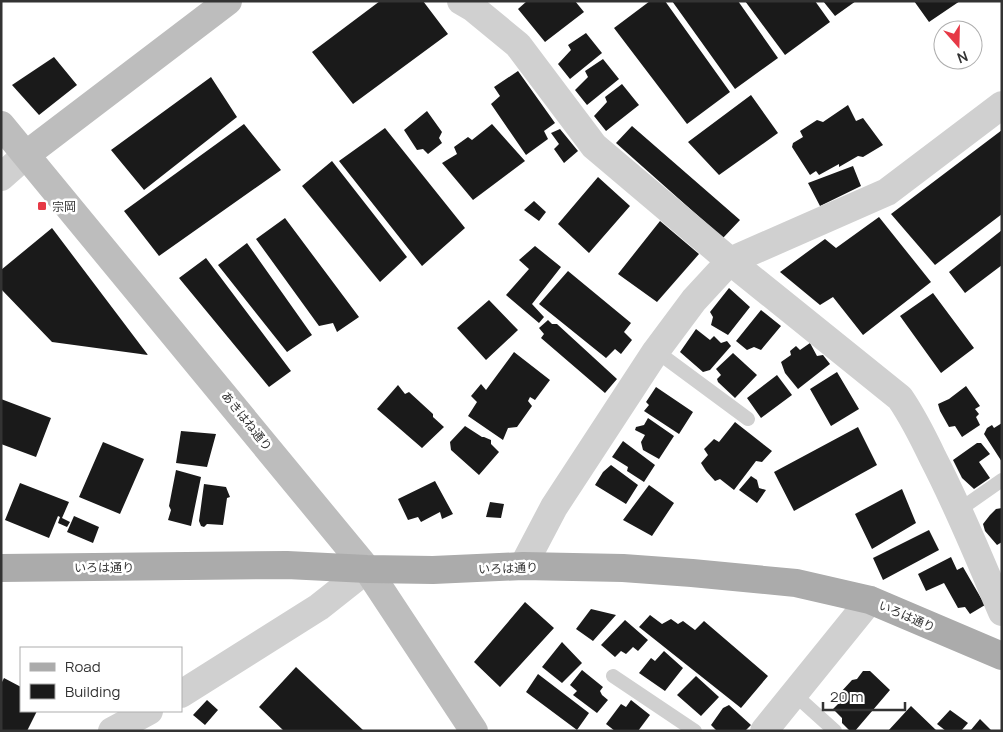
<svg xmlns="http://www.w3.org/2000/svg" width="1003" height="732" font-family="Manrope,'Noto Sans JP',sans-serif">
	<style>
		.building { fill: #1a1a1a }
		.lines { fill: none; stroke-linecap: round; stroke-linejoin: round }
		.lane { stroke: #d0d0d0; stroke-width: 14 }
		.street { stroke: #d0d0d0; stroke-width: 28 }
		.secondary { stroke: #bdbdbd; stroke-width: 28 }
		.primary { stroke: #ababab; stroke-width: 28 }
		.poi-dot { fill: #e63946; stroke: #fff; stroke-width: 2 }
		.labels { text-anchor: middle; dominant-baseline: central; stroke-width: 5; stroke-linejoin: round; paint-order: stroke }
		.poi-label { font-size: 12px; fill: #333; stroke: #fff; text-anchor: start }
		.street-label { font-size: 12px; fill: #333; stroke: #fff }
	</style>
	<rect width="100%" height="100%" fill="#fff"/>
	<!-- building -->
	<path class="building" d="M380,1H423L448,34L353,104L312,52Z
		M527,1H575L584,12L545,42L518,9Z
		M650,1H665L730,92L687,124L614,28Z
		M672,1H738L778,58L735,89Z
		M745,1H815L830,22L785,55Z
		M823,1H856L835,16Z
		M914,1H960L929,22Z
		M586,33L602,53L570,79L558,64L571,50L568,45Z
		M54,57L77,85L39,115L12,85Z
		M603,59L619,79L587,105L575,90L588,77L585,71Z
		M518,71L555,123L544,131L548,139L526,155L491,104L500,96L494,87Z
		M211,77L237,117L144,190L111,150Z
		M622,84L639,105L606,131L594,116L607,102L605,97Z
		M751,95L778,133L719,175L688,142Z
		M848,105L856,121L863,118L883,145L863,157L858,156L839,167V164L819,175L816,171L810,175L792,147L793,143L803,137L800,131L817,120L823,122Z
		M427,111L442,132L439,138L442,143L428,154L423,149L417,150L404,130Z
		M244,124L281,170L159,256L124,211Z
		M492,124L525,161L473,200L442,163L457,154L454,147L468,137L472,140Z
		M632,126L740,220L723,238L616,143Z
		M385,128L465,228L422,266L339,161Z
		M560,129L578,151L564,163L554,149L559,144L551,133Z
		M1002,130V214L935,265L891,214Z
		M332,161L407,257L380,282L302,186Z
		M853,166L861,186L820,206L808,183Z
		M598,177L630,206L589,253L558,224Z
		M534,201L546,212L539,221L524,210Z
		M879,217L931,282L863,335L833,297L820,305L780,272L825,239L836,248Z
		M285,218L359,317L337,332L333,323L319,326L256,239Z
		M660,221L699,254L657,302L618,274Z
		M52,228L148,355L52,342L1,289V270Z
		M1002,230V265L965,293L949,272Z
		M247,243L312,335L287,352L218,265Z
		M535,246L561,267L532,304L544,317L539,323L506,295L529,269L519,260Z
		M206,258L291,371L269,387L179,278Z
		M568,271L631,323L624,332L632,340L621,354L615,349L606,358L539,304Z
		M729,288L750,307L728,335L711,325L713,317L710,312Z
		M933,293L974,348L941,373L900,316Z
		M489,300L518,330L486,360L457,328Z
		M761,310L781,326L761,350L754,347L747,350L736,341Z
		M548,320L552,324H557L617,379L605,393L541,338L544,334L539,328Z
		M696,329L710,340L714,336L721,343L727,341L731,346L710,370L703,372L680,352Z
		M810,343L817,356L823,355L830,364L798,389L785,373L781,362L791,355L790,351L796,346L800,350Z
		M514,352L550,380L535,400L530,397L528,401L532,406L517,427L508,428L503,440L468,416L477,402L471,396L481,384L486,390Z
		M733,353L757,375L735,398L718,382L717,379L721,375L716,369Z
		M837,372L859,409L831,426L810,389Z
		M777,375L792,395L761,418L747,398Z
		M398,385L405,394L409,392L433,414V417L444,427L422,448L377,409Z
		M966,386L980,406L975,409L979,414L976,417L980,425L962,437L955,426L949,427L940,411L938,404L949,399Z
		M656,387L693,412L679,434L644,411L649,405L646,402Z
		M1,399L51,418L36,457L1,444Z
		M648,418L674,436L659,459L643,450L641,442L645,435L635,430L636,427L644,425Z
		M735,422L772,451L762,462L756,461L734,490L720,479L715,481L706,471L701,463L708,455L704,449L714,439L719,442Z
		M1002,423V462L984,434L987,428L992,425L994,428Z
		M465,426L482,437H484L491,440V444L499,452L479,475L451,450L450,442Z
		M858,427L877,465L794,511L774,472Z
		M181,431L216,434L207,467L176,463Z
		M623,441L655,465L644,482L627,471L628,467L612,457Z
		M103,442L144,459L120,514L79,497Z
		M977,443H981L990,454L979,462L990,478L974,489L962,478L953,460Z
		M611,465L638,485L626,504L595,485L603,472Z
		M176,470L201,477L191,526L168,520L171,510L169,506Z
		M751,476L757,480L759,488L766,490L757,503L739,490Z
		M435,481L453,514L442,519L440,512L421,522L418,517L408,520L398,499Z
		M20,483L69,502L62,518L70,522L67,527L58,523L60,517L58,516L49,538L5,520Z
		M204,484L226,487L230,497L227,498L223,525L207,524L204,527L201,526L199,521Z
		M649,485L674,503L652,536L623,520Z
		M902,489L916,523L872,549L855,514Z
		M490,502L504,504L501,518L486,517Z
		M1002,508V542L997,545L985,531L983,524L990,515L996,509Z
		M74,516L99,527L93,543L67,532Z
		M929,530L939,550L883,580L873,558Z
		M951,557L957,570L963,567L985,605L970,614L965,607L958,608L944,583L926,591L918,574Z
		M525,602L554,628L500,687L474,662Z
		M591,609L616,615L593,641L576,629Z
		M650,615L662,624L671,619L678,624L683,621L695,630L704,621L768,676L741,708L639,627Z
		M625,620L648,640L638,651L633,647L626,654L621,651L615,657L601,645Z
		M562,642L582,663L562,683L542,667Z
		M664,651L683,668L665,691L639,673L651,658L655,661Z
		M296,667L364,731H284L259,707Z
		M582,670L603,687L600,691L602,695L608,700L597,713L573,695L577,691L570,685Z
		M863,671H870L890,690L855,731H850L842,723V718L833,709L842,700L840,693L852,680L857,679Z
		M538,674L589,713L577,730L526,692Z
		M696,676L719,697L701,716L677,695Z
		M4,678L21,687V711H37L27,731H1V684Z
		M207,700L218,710L205,725L193,715Z
		M631,700L650,715L638,731H615L606,724L621,704L626,707Z
		M729,705L751,725L745,731H717L711,725L723,708Z
		M911,706L937,731H888Z
		M950,710L968,723L961,731H946L937,724Z
		M980,719L992,731H970Z"/>
	<g class="lines">
		<!-- lane -->
		<path class="lane" d="M656,351L748,419
			M959,510L1002,480
			M613,676L695,731
			M794,694L835,731"/>
		<!-- street -->
		<path class="street" d="M461,1L473,8L518,45L594,146L730,261L900,398C913,417 923,437 933,458C959,508 980,560 1002,612
			M1,177L27,154
			M523,566L554,507L656,351L694,300L730,261L887,192L1002,105
			M181,694L319,607L367,569
			M112,731L149,711
			M764,731L870,600"/>
		<!-- secondary -->
		<path class="secondary" d="M1,125L367,569L474,731
			M27,154L228,1"/>
		<!-- primary -->
		<path class="primary" d="M1,568L287,565L367,569L433,570L523,566L623,568L692,573L796,583L870,600L1002,656"/>
	</g>
	<!-- markers -->
	<rect class="poi-dot" x="37" y="201" width="10" height="10" rx="2.5"/>
	<g class="labels">
		<!-- poi labels -->
		<g class="poi-label">
			<text x="52" y="206">宗岡</text>
		</g>
		<!-- street labels -->
		<g class="street-label">
			<text transform="translate(247 421) rotate(51)">あきはね通り</text>
			<text x="104" y="567">いろは通り</text>
			<text transform="translate(508 568) rotate(-2)">いろは通り</text>
			<text transform="translate(907 616) rotate(23)">いろは通り</text>
		</g>
	</g>
	<!-- border -->
	<rect width="1003" height="732" fill="none" stroke="#333333" stroke-width="5"/>
	<!-- legend -->
	<rect x="20" y="647" width="162" height="65" fill="#ffffff" stroke="#adadad"/>
	<rect x="30" y="663" width="25" height="8" fill="#ababab" stroke="#adadad"/>
	<text x="65" y="672" font-size="15" fill="#333333">Road</text>
	<rect x="30" y="684" width="25" height="15" fill="#1a1a1a" stroke="#adadad"/>
	<text x="65" y="697" font-size="15" fill="#333333">Building</text>
	<!-- north arrow -->
	<g transform="translate(958 45) rotate(160)"><circle r="24" fill="#ffffff" stroke="#adadad"/>
	<path d="M0-4L9 19L0 12L-9 19Z" fill="#e63946"/>
	<text y="-8" font-size="14" font-weight="bold" text-anchor="middle" fill="#333333">N</text>
	</g>
	<!-- scale -->
	<path d="M823 702v8h82v-8" fill="none" stroke="#333333" stroke-width="2.5"/>
	<text x="830" y="702" font-size="15" fill="#333333" stroke="#ffffff" stroke-width="4" paint-order="stroke">20 m</text>
</svg>
